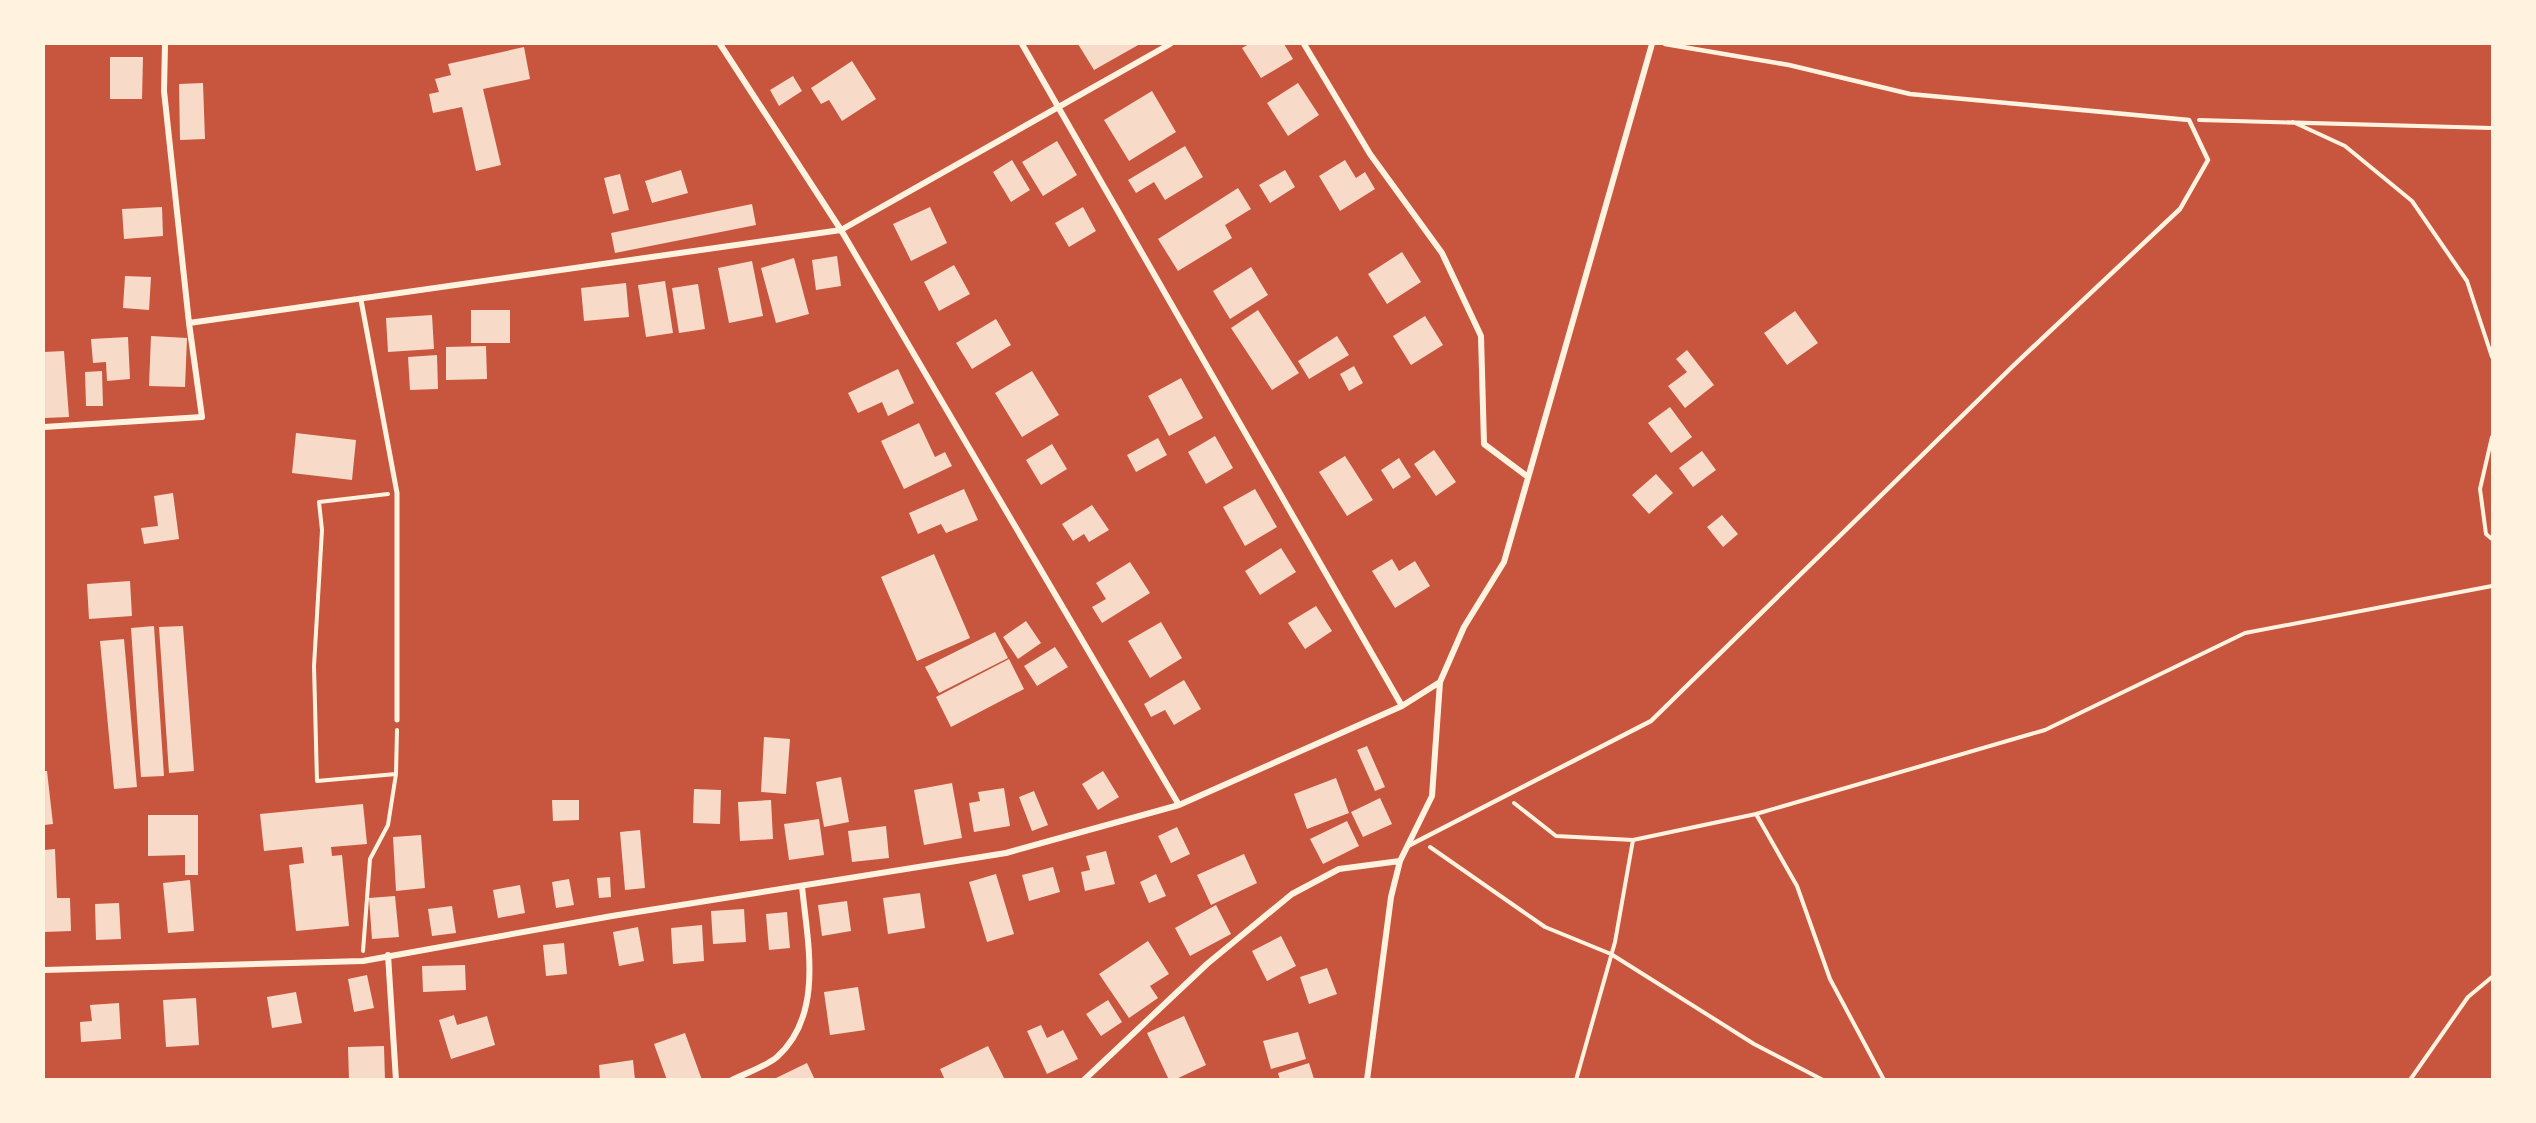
<svg xmlns="http://www.w3.org/2000/svg" width="2536" height="1123" font-family="'IBM Plex Sans',sans-serif">
	<style>
		.building { fill: #f7dbc8 }
		.lines { fill: none; stroke-linecap: round; stroke-linejoin: round }
		.path { stroke: #fff3e0; stroke-width: 4 }
		.service { stroke: #fff3e0; stroke-width: 4.5 }
		.pedestrian { stroke: #fff3e0; stroke-width: 5 }
		.minor { stroke: #fff3e0; stroke-width: 6 }
	</style>
	<rect width="100%" height="100%" fill="#c8553d"/>
	<!-- building -->
	<path class="building" d="M1078,44H1140L1094,70Z
		M1249,44H1284L1293,59L1261,78L1242,48Z
		M524,47L530,79L483,89L501,165L476,171L462,107L433,113L429,94L439,92L435,79L451,75L448,64Z
		M110,57H143L142,99H110Z
		M852,61L876,99L842,121L829,100L821,104L811,88Z
		M793,76L802,91L779,106L770,90Z
		M203,83L205,139L180,140L179,84Z
		M1298,83L1319,115L1288,136L1267,103Z
		M1152,91L1176,132L1129,161L1104,120Z
		M1057,141L1077,175L1043,196L1022,162Z
		M1185,146L1203,177L1165,200L1154,182L1136,193L1128,180Z
		M1012,160L1030,190L1011,202L993,172Z
		M1345,160L1356,178L1365,172L1375,189L1340,211L1319,176Z
		M681,170L688,193L652,203L645,181Z
		M1285,170L1295,187L1270,203L1259,185Z
		M620,174L629,210L613,214L604,178Z
		M1238,188L1251,209L1225,225L1232,238L1178,271L1158,239Z
		M752,204L756,225L615,253L611,233Z
		M162,207L163,236L124,239L122,209Z
		M930,207L947,243L911,261L893,224Z
		M1083,207L1096,231L1069,247L1055,223Z
		M1402,252L1421,282L1387,304L1368,274Z
		M837,256L841,286L816,290L812,260Z
		M794,258L809,314L776,323L761,268Z
		M752,261L763,316L729,323L718,268Z
		M954,265L970,294L939,311L924,282Z
		M1251,267L1268,295L1230,319L1213,291Z
		M125,276L151,277L149,310L123,308Z
		M665,281L673,333L646,337L638,285Z
		M626,283L629,317L584,321L581,288Z
		M698,284L705,329L679,333L672,288Z
		M471,310H510V343H471Z
		M1258,310L1299,373L1272,390L1231,328Z
		M1795,311L1818,343L1787,365L1764,333Z
		M432,315L434,349L388,352L386,318Z
		M1425,316L1443,345L1411,365L1393,336Z
		M996,319L1011,345L972,369L956,343Z
		M151,336L187,338L185,387L149,386Z
		M1337,336L1349,355L1309,379L1298,361Z
		M128,337L130,379L107,381L106,362L93,363L91,339Z
		M486,346L487,379L446,380V347Z
		M1687,350L1714,385L1685,408L1668,386L1687,372L1676,359Z
		M64,351L69,417L44,418V352Z
		M437,355L438,389L410,390L408,357Z
		M1354,366L1363,383L1349,391L1340,374Z
		M898,369L914,403L888,416L882,402L858,413L848,393Z
		M102,371L103,406H86L85,372Z
		M1032,371L1059,415L1022,437L995,393Z
		M1181,378L1203,418L1169,436L1148,396Z
		M1670,407L1692,437L1671,453L1648,423Z
		M919,423L935,457L945,452L952,466L904,489L881,441Z
		M296,433L356,440L352,480L292,473Z
		M1215,436L1233,468L1206,484L1188,452Z
		M1158,438L1167,455L1136,472L1127,455Z
		M1052,444L1067,469L1041,485L1026,460Z
		M1434,450L1456,482L1436,496L1414,464Z
		M1702,451L1716,470L1693,487L1679,468Z
		M1345,456L1373,500L1347,516L1319,472Z
		M1399,458L1411,477L1393,489L1381,470Z
		M1656,474L1673,493L1649,514L1632,495Z
		M964,489L978,520L946,533L941,524L918,534L909,513Z
		M1255,489L1277,527L1245,546L1223,507Z
		M173,493L179,539L144,544L141,528L158,526L154,496Z
		M1092,505L1109,530L1089,542L1084,534L1073,541L1062,524Z
		M1722,515L1738,534L1723,547L1707,527Z
		M1281,548L1296,572L1260,595L1245,571Z
		M934,554L970,638L917,661L881,577Z
		M1392,559L1399,571L1415,561L1430,586L1395,608L1372,571Z
		M1130,562L1150,593L1102,623L1092,607L1106,599L1096,583Z
		M130,581L132,616L89,619L87,584Z
		M1316,606L1332,631L1305,649L1288,623Z
		M1026,621L1041,643L1018,659L1003,637Z
		M1161,622L1182,658L1150,678L1128,641Z
		M154,626L164,776L141,777L131,628Z
		M183,626L194,771L169,773L159,627Z
		M995,632L1008,658L939,693L925,667Z
		M124,639L137,787L114,789L100,641Z
		M1055,647L1068,667L1037,686L1024,666Z
		M1009,659L1024,689L951,727L936,697Z
		M1184,680L1201,709L1174,725L1165,710L1151,717L1144,704Z
		M764,737L790,739L786,794L761,792Z
		M1367,746L1385,787L1375,791L1357,750Z
		M44,771H47L53,824L44,825Z
		M1103,771L1119,797L1098,810L1082,784Z
		M841,777L849,822L824,827L816,782Z
		M1336,778L1349,813L1307,829L1294,794Z
		M952,783L962,838L924,845L914,790Z
		M1004,788L1010,826L974,832L969,803L980,801L978,792Z
		M694,789L721,790L720,824L693,823Z
		M1034,791L1048,825L1032,831L1019,797Z
		M1380,798L1392,824L1363,837L1351,812Z
		M552,800H579V820L553,821Z
		M771,800L773,839L740,841L738,802Z
		M363,804L367,844L331,847L332,856L342,855L349,926L296,931L289,865L304,863L302,847L264,851L260,814Z
		M148,815H198V875H185V855L148,856Z
		M819,819L824,855L789,860L784,824Z
		M1347,821L1359,846L1323,864L1310,839Z
		M886,826L889,858L852,862L848,831Z
		M1177,827L1190,854L1171,863L1158,836Z
		M640,830L645,888L625,890L620,832Z
		M421,835L425,888L396,891L393,837Z
		M55,849L57,898H70L71,931L44,932V850Z
		M1106,851L1115,884L1085,891L1081,872L1090,870L1086,856Z
		M1244,854L1257,883L1211,905L1197,875Z
		M1053,867L1060,892L1029,901L1022,875Z
		M996,874L1014,934L987,942L969,882Z
		M1156,874L1166,896L1149,903L1140,882Z
		M610,877L611,897L599,898L597,878Z
		M569,879L574,905L556,908L552,882Z
		M190,880L194,931L168,933L163,883Z
		M520,885L525,913L498,918L493,890Z
		M920,893L925,928L888,934L883,898Z
		M395,896L399,937L372,939L369,898Z
		M847,901L851,931L822,936L818,905Z
		M119,903L121,939L96,940L95,904Z
		M1216,905L1231,934L1190,956L1175,928Z
		M452,906L456,933L432,936L428,909Z
		M744,909L746,942L713,944L711,911Z
		M787,912L790,948L769,950L766,914Z
		M702,925L704,961L673,964L671,928Z
		M638,927L644,961L619,966L613,932Z
		M1281,936L1296,966L1267,981L1252,951Z
		M1148,941L1169,974L1150,986L1158,998L1129,1018L1099,974Z
		M564,943L567,974L546,976L543,945Z
		M465,965L466,990L423,992L422,966Z
		M1327,968L1337,994L1309,1004L1300,977Z
		M367,975L374,1008L354,1012L348,979Z
		M858,987L865,1030L830,1035L824,992Z
		M296,992L302,1023L272,1028L267,997Z
		M196,998L199,1045L166,1047L163,1000Z
		M1108,1000L1122,1022L1101,1036L1086,1014Z
		M119,1003L121,1039L81,1042L80,1022L92,1021L90,1005Z
		M454,1015L457,1025L487,1016L495,1045L451,1059L439,1020Z
		M1184,1016L1206,1065L1174,1080H1169L1147,1033Z
		M1041,1025L1047,1038L1063,1030L1078,1059L1047,1074L1027,1031Z
		M1298,1032L1306,1059L1271,1069L1263,1041Z
		M685,1033L702,1080H667L654,1044Z
		M384,1046L385,1080H349L348,1047Z
		M988,1046L1005,1080H945L940,1069Z
		M633,1060L635,1080H600L599,1065Z
		M807,1063L815,1080H777L776,1078Z
		M1309,1063L1314,1079L1280,1080L1278,1073Z"/>
	<g class="lines">
		<!-- path -->
		<path class="path" d="M2199,120L2492,128
			M2293,122L2345,146L2412,201L2467,281L2492,357
			M2492,437L2480,489L2486,534L2492,539
			M388,494L319,502L322,530L314,666L317,781L396,774
			M1514,803L1556,836L1633,840L1756,814L2045,730L2245,633L2492,586
			M1756,814L1797,886L1830,979L1884,1080
			M1430,847L1545,927L1611,954L1754,1044L1823,1080
			M363,951L370,859L388,825L396,774L397,730
			M1576,1080L1615,942L1633,840
			M2410,1080L2468,997L2492,977"/>
		<!-- service -->
		<path class="service" d="M1408,846L1651,721L2014,365L2180,209L2208,160L2189,120L1910,94L1789,65L1665,44"/>
		<!-- pedestrian -->
		<path class="pedestrian" d="M361,300L397,493V720"/>
		<!-- minor -->
		<path class="minor" d="M165,44L164,91L189,323
			M720,44L841,230L1179,805
			M1022,44L1402,706
			M1304,44L1370,154L1442,253L1481,336L1484,444L1528,477
			M44,427L202,417L189,323L841,230L1170,44
			M388,955L396,1080
			M44,970L363,961L612,916L1006,853L1179,805L1402,706L1440,682
			M732,1080C746,1073 765,1067 777,1057C825,1014 807,941 802,886
			M1084,1080L1207,964L1292,894L1339,869L1400,861
			M1367,1080L1391,897L1400,861L1432,796L1440,682L1464,627L1504,562L1652,44"/>
	</g>
	<!-- border -->
	<rect width="2536" height="1123" fill="none" stroke="#fff3e0" stroke-width="90"/>
</svg>
